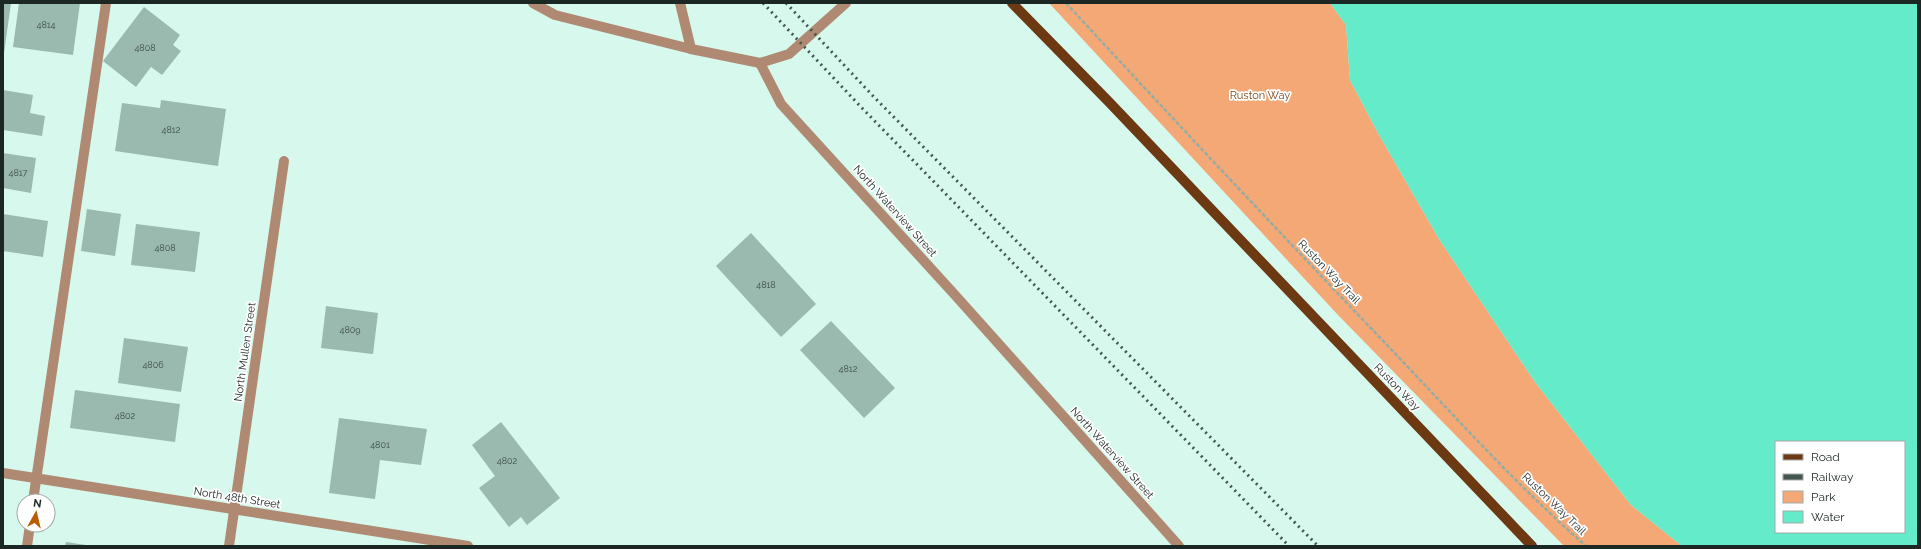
<svg xmlns="http://www.w3.org/2000/svg" width="1921" height="549" font-family="Raleway,sans-serif">
	<style>
		.green { fill: #f3a876 }
		.water { fill: #63ebca; fill-rule: evenodd }
		.building { fill: #9ab9af }
		.lines { fill: none; stroke-linecap: round; stroke-linejoin: round }
		.path { stroke: #93ada4; stroke-width: 2.5; stroke-dasharray: 4 2; stroke-linecap: butt }
		.service { stroke: #af8971; stroke-width: 10 }
		.minor { stroke: #af8971; stroke-width: 10 }
		.tertiary { stroke: #af8971; stroke-width: 10 }
		.primary { stroke: #6c3913; stroke-width: 10 }
		.rail { stroke: #455651; stroke-width: 3; stroke-dasharray: 2 4; stroke-linecap: butt }
		.labels { text-anchor: middle; dominant-baseline: central; stroke-width: 3.5; stroke-linejoin: round; paint-order: stroke }
		.number-label { font-size: 9px; fill: #3b4c46 }
		.park-label { font-size: 11px; fill: #7b4318; stroke: #fff }
		.street-label { font-size: 11px; fill: #1b2723; stroke: #fff }
	</style>
	<rect width="100%" height="100%" fill="#d6f8ed"/>
	<!-- green -->
	<path class="green" d="M1049,3H1330L1346,25L1350,80L1378,133L1439,239L1535,382L1631,505L1682,546H1564L1338,315Z"/>
	<!-- water -->
	<path class="water" d="M1330,3H1918V546H1682L1631,505L1535,382L1439,239L1378,133L1350,80L1346,25ZM1776,442H1904V532H1776Z"/>
	<!-- building -->
	<path class="building" d="M3,3H11L4,53H3Z
		M19,3H80L73,55L13,47Z
		M144,7L180,35L173,45L181,51L162,75L151,67L136,87L103,61Z
		M3,90L33,95L30,113L45,116L42,136L3,130Z
		M161,100L226,109L218,166L115,151L122,103L160,108Z
		M3,153L36,158L31,193L3,188Z
		M87,209L121,214L115,256L81,251Z
		M3,214L48,221L43,257L3,251Z
		M136,224L200,232L195,272L131,265Z
		M751,233L816,304L781,337L716,266Z
		M326,306L378,313L373,354L321,348Z
		M831,321L895,388L864,418L800,350Z
		M124,338L188,347L181,392L118,383Z
		M75,390L180,404L175,442L70,428Z
		M339,418L427,429L421,465L380,460L375,499L329,493Z
		M501,422L560,498L527,525L521,517L509,527L479,488L495,476L472,445Z
		M66,542L86,545V546H65Z"/>
	<g class="lines">
		<!-- path -->
		<path class="path" d="M1066,3C1172,118 1279,232 1387,345C1452,413 1515,484 1586,546"/>
		<!-- service -->
		<path class="service" d="M680,3L691,49
			M33,501L106,3
			M27,546L30,525"/>
		<!-- minor -->
		<path class="minor" d="M760,63L781,104L955,295L1179,546
			M3,473L468,546
			M229,546L284,161"/>
		<!-- tertiary -->
		<path class="tertiary" d="M533,3L555,15L691,49L760,63L789,54L846,3"/>
		<!-- primary -->
		<path class="primary" d="M1012,3L1109,102L1532,546"/>
		<!-- rail -->
		<path class="rail" d="M763,3L861,107L1289,546
			M786,3L873,96L1318,546"/>
	</g>
	<g class="labels">
		<!-- number labels -->
		<g class="number-label">
			<text x="46" y="25">4814</text>
			<text x="145" y="48">4808</text>
			<text x="171" y="130">4812</text>
			<text x="18" y="173">4817</text>
			<text x="165" y="248">4808</text>
			<text x="766" y="285">4818</text>
			<text x="350" y="330">4809</text>
			<text x="153" y="365">4806</text>
			<text x="848" y="369">4812</text>
			<text x="125" y="416">4802</text>
			<text x="380" y="445">4801</text>
			<text x="507" y="461">4802</text>
		</g>
		<!-- park labels -->
		<g class="park-label">
			<text x="1260" y="95">Ruston Way</text>
		</g>
		<!-- street labels -->
		<g class="street-label">
			<text transform="translate(895 211) rotate(48)">North Waterview Street</text>
			<text transform="translate(1329 272) rotate(46)">Ruston Way Trail</text>
			<text transform="translate(245 352) rotate(-82)">North Mullen Street</text>
			<text transform="translate(1397 387) rotate(46)">Ruston Way</text>
			<text transform="translate(1112 453) rotate(48)">North Waterview Street</text>
			<text transform="translate(237 498) rotate(9)">North 48th Street</text>
			<text transform="translate(1554 504) rotate(44)">Ruston Way Trail</text>
		</g>
	</g>
	<!-- border -->
	<rect width="1921" height="549" fill="none" stroke="#1b2723" stroke-width="8"/>
	<!-- legend -->
	<rect x="1775" y="441" width="130" height="92" fill="#ffffff" stroke="#a4a9a7"/>
	<rect x="1783" y="454" width="20" height="6" fill="#6c3913" stroke="#a4a9a7"/>
	<text x="1811" y="461" font-size="12" fill="#1b2723">Road</text>
	<rect x="1783" y="474" width="20" height="6" fill="#455651" stroke="#a4a9a7"/>
	<text x="1811" y="481" font-size="12" fill="#1b2723">Railway</text>
	<rect x="1783" y="491" width="20" height="12" fill="#f3a876" stroke="#a4a9a7"/>
	<text x="1811" y="501" font-size="12" fill="#1b2723">Park</text>
	<rect x="1783" y="511" width="20" height="12" fill="#63ebca" stroke="#a4a9a7"/>
	<text x="1811" y="521" font-size="12" fill="#1b2723">Water</text>
	<!-- north arrow -->
	<g transform="translate(36 513) rotate(8)"><circle r="19" fill="#ffffff" stroke="#a4a9a7"/>
	<path d="M0-3L7 15L0 10L-7 15Z" fill="#b85d02"/>
	<text y="-6" font-size="11" font-weight="bold" text-anchor="middle" fill="#1b2723">N</text>
	</g>
</svg>
